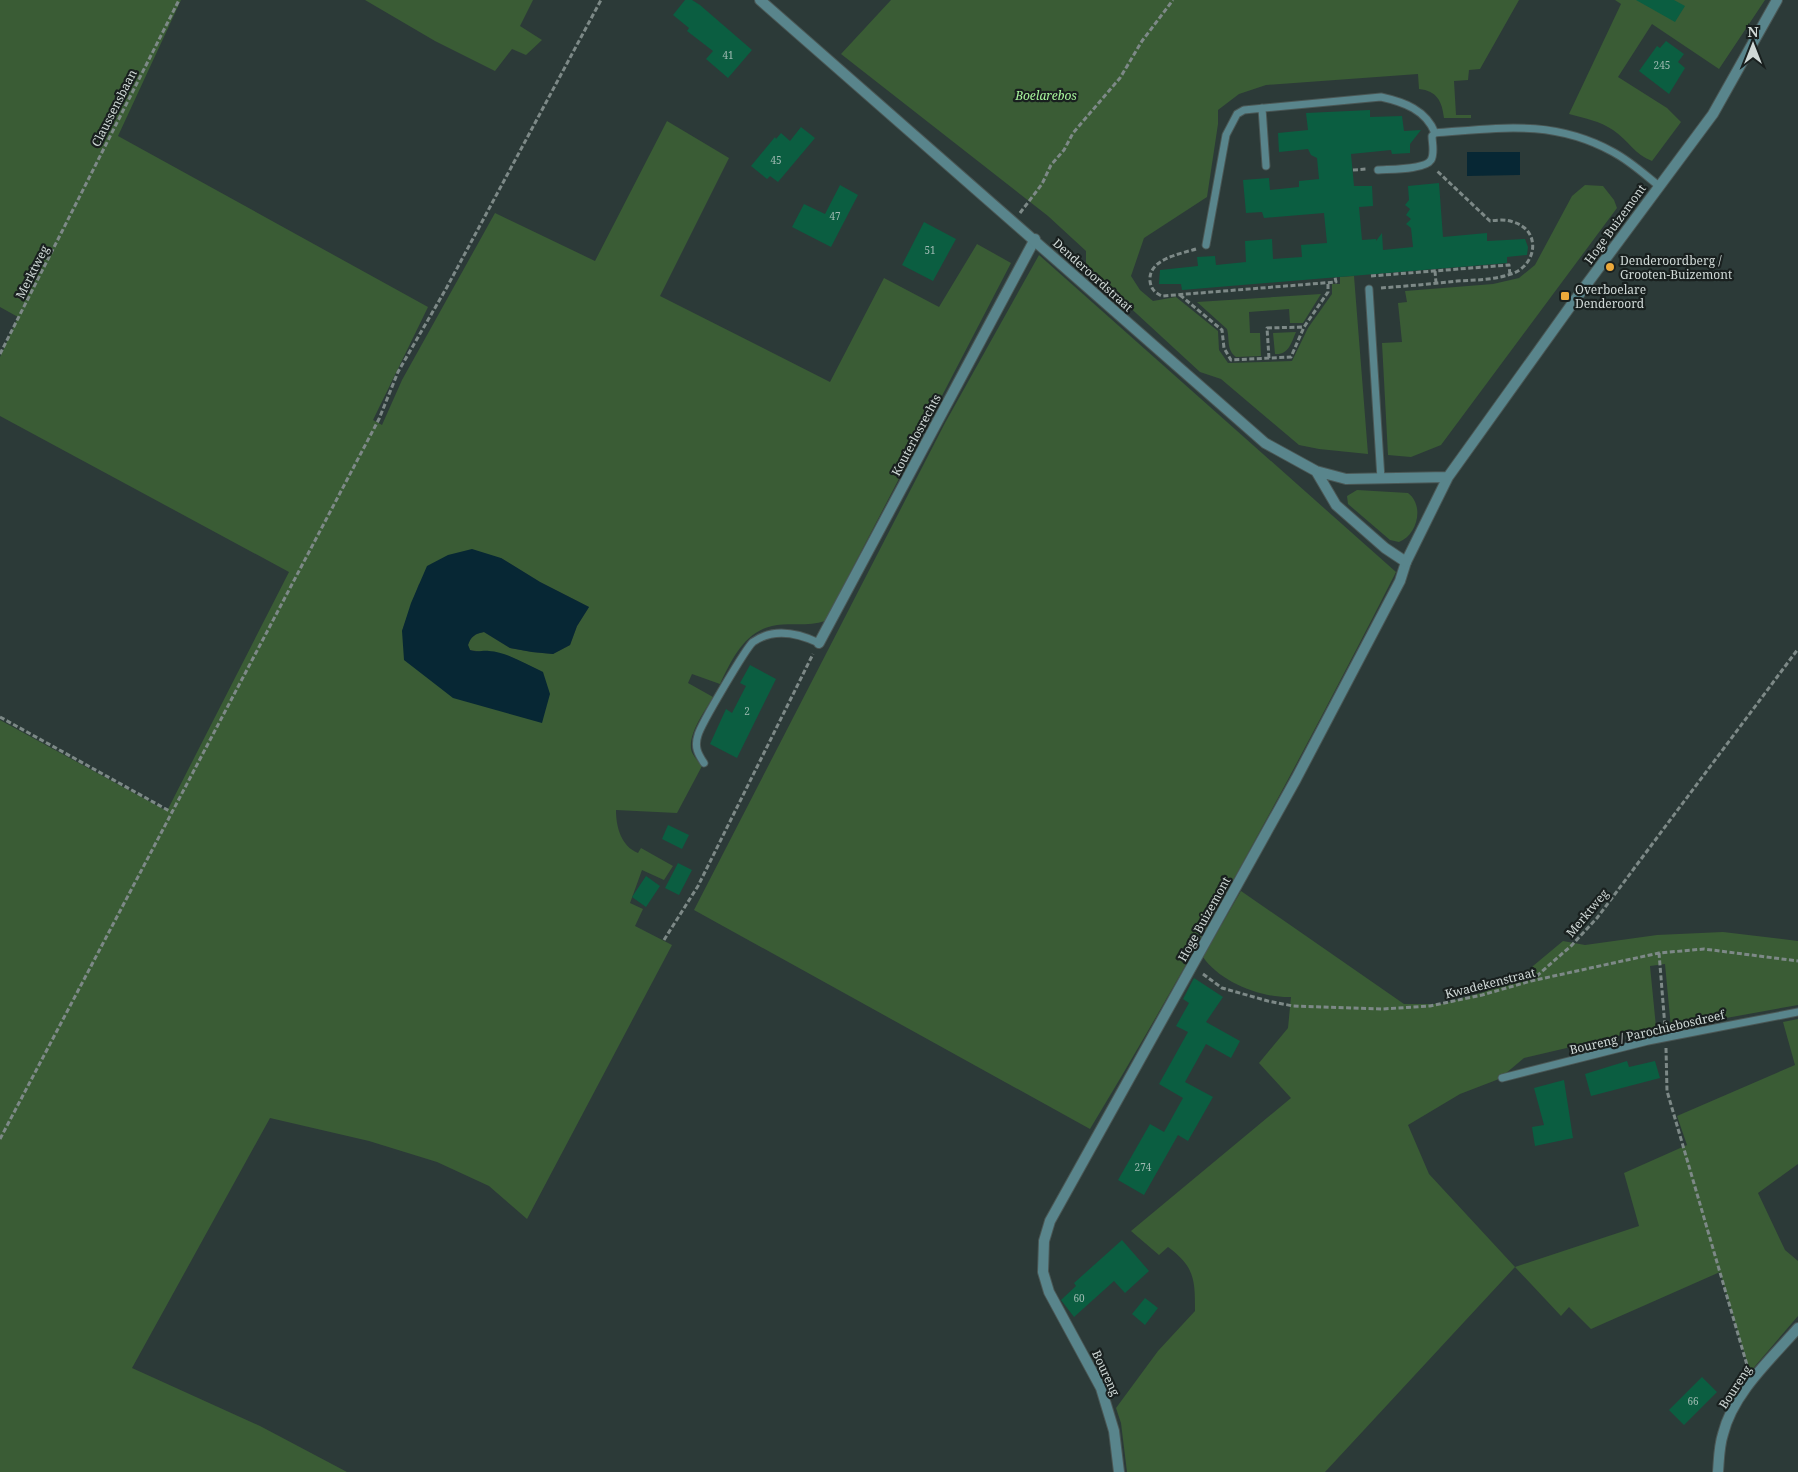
<svg xmlns="http://www.w3.org/2000/svg" width="1798" height="1472" font-family="'Noto Serif',serif">
	<style>
		.green { fill: #3a5c35; fill-rule: evenodd }
		.water { fill: #072734 }
		.building { fill: #0b5e41 }
		.lines { fill: none; stroke-linecap: round; stroke-linejoin: round }
		.service-casing { stroke: #4a5755; stroke-width: 9 }
		.minor-casing { stroke: #4a5755; stroke-width: 12 }
		.tertiary-casing { stroke: #4a5755; stroke-width: 12 }
		.path { stroke: #7d8987; stroke-width: 3; stroke-dasharray: 5 2.5; stroke-linecap: butt }
		.service { stroke: #59858c; stroke-width: 7 }
		.minor { stroke: #59858c; stroke-width: 10 }
		.tertiary { stroke: #59858c; stroke-width: 10 }
		.poi-dot { fill: #eca93a; stroke: #19201f; stroke-width: 2 }
		.labels { text-anchor: middle; dominant-baseline: central; stroke-width: 4.5; stroke-linejoin: round; paint-order: stroke }
		.number-label { font-size: 10px; fill: #9fbab2 }
		.park-label { font-size: 12px; font-style: italic; fill: #a7f49c; stroke: #19201f }
		.street-label { font-size: 12px; fill: #d0d9d7; stroke: #19201f }
		.poi-label { font-size: 12px; fill: #d0d9d7; stroke: #19201f; text-anchor: start }
	</style>
	<rect width="100%" height="100%" fill="#2c3a38"/>
	<!-- green -->
	<path class="green" d="M0,0H181L118,136L428,307L373,420L382,425L402,380L495,213L595,261L667,121L729,158L660,296L830,382L884,278L939,307L977,244L1011,263L825,621C808,627 789,622 772,626C744,632 731,661 720,684L692,674L688,683L713,697C705,711 689,732 691,749C692,755 698,761 702,766L677,813L616,810C616,827 621,846 638,853L641,848L673,866L664,880L642,870L630,903L643,909L635,926L672,945L527,1219L489,1186L437,1162L369,1141L270,1118L132,1368L260,1426L347,1472H0V720L167,811L289,572L0,416V357L18,317L0,307ZM501,558L540,582L589,607L577,626L570,645L553,654L532,652L510,648L484,632C475,634 471,636 468,645L470,650L509,656L543,672L402,631L419,584Z
		M365,0H533L520,26L542,40L526,55L512,49L495,71L435,41Z
		M891,0H1519L1480,69L1469,70L1468,80L1454,81L1456,115H1471V118H1444C1442,101 1437,91 1419,89L1418,74L1266,85L1239,94L1218,110V124L1207,197L1144,238L1131,276L1140,290L1153,301L1176,297L1218,331L1219,350L1228,363L1292,361L1308,328L1332,294V284H1340V277L1354,276L1368,454L1319,449L1299,445L1221,379L1200,372L1086,267V251L1048,216L841,54Z
		M1615,0H1765L1719,69L1652,24L1618,77L1667,108L1681,122L1652,161C1635,155 1628,140 1613,130C1600,121 1584,118 1569,114L1621,4Z
		M1585,185L1603,186L1614,200L1617,208L1441,445L1411,457L1388,455L1382,343L1402,342L1398,303L1407,302L1405,291L1493,284L1519,278L1535,265L1572,196Z
		M1039,255L1396,572C1300,761 1199,948 1090,1129L694,910L945,423Z
		M1321,294L1303,323H1290L1289,309L1249,312L1250,333H1260L1261,356L1236,357C1226,349 1230,340 1227,329L1197,302Z
		M1296,332C1291,343 1289,355 1275,354L1273,333Z
		M1357,490L1408,493C1425,506 1417,535 1399,542L1390,540L1348,504L1347,496Z
		M1241,891L1404,1004H1442L1484,992L1527,971L1563,941L1585,945L1657,935L1723,932L1798,941V1005L1671,1028L1665,964L1650,966L1656,1027L1524,1058L1499,1079L1460,1094L1408,1125L1429,1174L1515,1267L1639,1226L1624,1173L1687,1145L1677,1116L1795,1065L1783,1022L1798,1019V1164L1758,1193L1785,1250L1798,1261V1316L1750,1372L1720,1272L1591,1329L1569,1307L1561,1316L1515,1267L1325,1472H1127L1121,1423L1116,1408L1158,1351L1195,1311C1195,1280 1195,1267 1168,1247L1159,1255L1131,1231L1291,1098L1259,1063L1288,1028L1291,997C1261,998 1220,982 1203,957Z"/>
	<!-- water -->
	<path class="water" d="M1467,152H1520V175L1467,176Z
		M472,549L501,558L540,582L589,607L577,626L570,645L553,654L532,652L510,648L484,632C475,634 471,636 468,645L470,650C478,653 482,650 489,651C507,652 527,665 543,672L550,694L542,723L453,698L404,660L402,631L411,603L427,566L448,555Z"/>
	<!-- building -->
	<path class="building" d="M685,0H692L700,5L752,50L728,78L706,59L713,51L687,31L689,28L673,15Z
		M1636,0H1674L1685,6L1675,22Z
		M1666,41L1684,54L1678,62L1685,68L1669,94L1639,71L1657,46L1660,48Z
		M1370,110V117L1402,116L1404,131L1421,130L1410,144V153L1392,154L1391,150L1351,154L1354,186H1372L1373,206L1359,207L1362,240L1376,239V241L1382,233L1383,250L1413,247L1411,228L1406,224L1411,219L1406,215L1410,209L1405,205L1409,200L1408,186L1439,183L1443,237L1487,233V241L1525,239L1528,247L1527,255L1507,257V263L1182,290L1181,284H1159L1160,270L1198,266L1197,257L1215,256L1216,265L1246,262L1245,241L1272,239L1273,259L1302,257L1301,245L1327,243L1324,213L1264,218L1262,212L1246,213L1243,180L1269,178L1270,190L1299,187V181L1319,179L1317,158L1311,155L1308,149L1279,152L1278,133L1308,130L1306,113Z
		M801,127L815,138L778,182L770,176L767,179L751,166L775,137L776,139L781,133L790,141Z
		M840,185L858,195L831,247L792,227L804,204L825,214Z
		M924,222L956,239L933,281L902,265Z
		M750,665L776,679L737,758L710,744L726,709L732,713L746,686L740,683Z
		M668,825L689,835L682,849L662,839Z
		M678,863L692,870L679,895L665,888Z
		M646,876L660,886L646,907L632,897Z
		M1194,978L1223,997L1206,1022L1240,1041L1231,1058L1206,1044L1185,1082L1213,1097L1188,1141L1178,1135L1144,1195L1118,1180L1150,1124L1164,1132L1183,1098L1159,1084L1188,1032L1176,1026L1189,1003L1183,999Z
		M1627,1061L1629,1067L1655,1061L1660,1078L1591,1096L1585,1074Z
		M1564,1080L1573,1138L1535,1146L1532,1127L1544,1125L1534,1088Z
		M1122,1240L1149,1271L1125,1293L1114,1281L1074,1317L1061,1300L1076,1286L1074,1283Z
		M1145,1298L1158,1308L1145,1325L1132,1314Z
		M1702,1377L1717,1392L1684,1425L1669,1410Z"/>
	<g class="lines">
		<defs>
			<path id="service" d="M1262,108L1266,166
				M1378,170C1389,169 1425,170 1431,160C1435,153 1432,143 1432,136L1435,133C1500,128 1553,119 1613,152C1630,161 1644,174 1659,186
				M1206,245L1226,135L1237,114L1244,110L1381,97C1404,102 1426,110 1435,133
				M1369,289L1381,479
				M704,763C698,754 694,747 698,735C701,724 746,648 753,642C774,627 798,633 819,643
				M1502,1078L1648,1041L1798,1012"/>
			<path id="minor" d="M819,643L1035,239
				M1119,1472L1114,1431L1101,1388L1049,1292L1043,1272L1044,1241L1050,1221L1296,779L1400,581L1406,562
				M1718,1472C1719,1459 1719,1446 1723,1434C1733,1393 1771,1359 1798,1328"/>
			<path id="tertiary" d="M760,0L1265,443L1316,471L1346,479L1448,477
				M1316,471L1336,505L1385,548L1406,562L1448,477L1572,304L1713,114L1777,0"/>
		</defs>
		<!-- service casing -->
		<use href="#service" class="service-casing"/>
		<!-- minor casing -->
		<use href="#minor" class="minor-casing"/>
		<!-- tertiary casing -->
		<use href="#tertiary" class="tertiary-casing"/>
		<!-- path -->
		<path class="path" d="M1353,170L1367,169
			M1020,213L1042,184L1051,165L1064,150L1073,133L1120,78L1142,41L1173,0
			M1196,249C1180,254 1148,259 1150,281C1151,289 1155,293 1162,296L1336,282L1335,277
			M1435,271L1436,283
			M1371,276L1509,265L1510,275
			M1381,288C1406,286 1432,284 1457,281C1475,280 1494,280 1511,274C1537,266 1542,230 1513,222C1506,219 1497,220 1490,221L1436,170
			M1180,295L1222,330L1224,348L1231,360L1291,357L1304,327L1328,292V282
			M0,354L179,0
			M1269,358L1267,328L1304,327
			M0,717L173,813
			M664,940L698,886L813,654
			M1659,953L1665,1027
			M1203,974L1222,988L1268,1001L1293,1006L1382,1009L1430,1006L1482,995L1531,981L1659,953L1704,949L1798,961
			M1531,981L1572,945L1597,918L1798,649
			M1666,1048L1667,1091L1747,1365
			M0,1139L379,419L398,372L447,287L601,0"/>
		<!-- service -->
		<use href="#service" class="service"/>
		<!-- minor -->
		<use href="#minor" class="minor"/>
		<!-- tertiary -->
		<use href="#tertiary" class="tertiary"/>
	</g>
	<!-- markers -->
	<g class="poi-dot">
		<circle cx="1610" cy="267" r="5"/>
		<rect x="1560" y="291" width="10" height="10" rx="2.5"/>
	</g>
	<g class="labels">
		<!-- number labels -->
		<g class="number-label">
			<text x="728" y="55">41</text>
			<text x="1662" y="65">245</text>
			<text x="776" y="160">45</text>
			<text x="835" y="216">47</text>
			<text x="930" y="250">51</text>
			<text x="747" y="711">2</text>
			<text x="1143" y="1167">274</text>
			<text x="1079" y="1298">60</text>
			<text x="1693" y="1401">66</text>
		</g>
		<!-- park labels -->
		<g class="park-label">
			<text x="1046" y="95">Boelarebos</text>
		</g>
		<!-- street labels -->
		<g class="street-label">
			<text transform="translate(114 108) rotate(-63)">Claussensbaan</text>
			<text transform="translate(1615 224) rotate(-54)">Hoge Buizemont</text>
			<text transform="translate(32 272) rotate(-63)">Merktweg</text>
			<text transform="translate(1093 275) rotate(42)">Denderoordstraat</text>
			<text transform="translate(916 435) rotate(-62)">Kouterlosrechts</text>
			<text transform="translate(1587 913) rotate(-50)">Merktweg</text>
			<text transform="translate(1204 919) rotate(-61)">Hoge Buizemont</text>
			<text transform="translate(1490 983) rotate(-14)">Kwadekenstraat</text>
			<text transform="translate(1647 1032) rotate(-13)">Boureng / Parochiebosdreef</text>
			<text transform="translate(1106 1373) rotate(65)">Boureng</text>
			<text transform="translate(1735 1387) rotate(-57)">Boureng</text>
		</g>
		<!-- poi labels -->
		<g class="poi-label">
			<text x="1620" y="260">Denderoordberg /<tspan x="1620" dy="14">Grooten-Buizemont</tspan></text>
			<text x="1575" y="289">Overboelare<tspan x="1575" dy="14">Denderoord</tspan></text>
		</g>
	</g>
	<!-- north arrow -->
	<g transform="translate(1753 45)" stroke="#19201f" stroke-width="4" paint-order="stroke">
	<path d="M0-4L9 19L0 12L-9 19Z" fill="#d0d9d7"/>
	<text y="-8" font-size="14" font-weight="bold" text-anchor="middle" fill="#d0d9d7">N</text>
	</g>
</svg>
